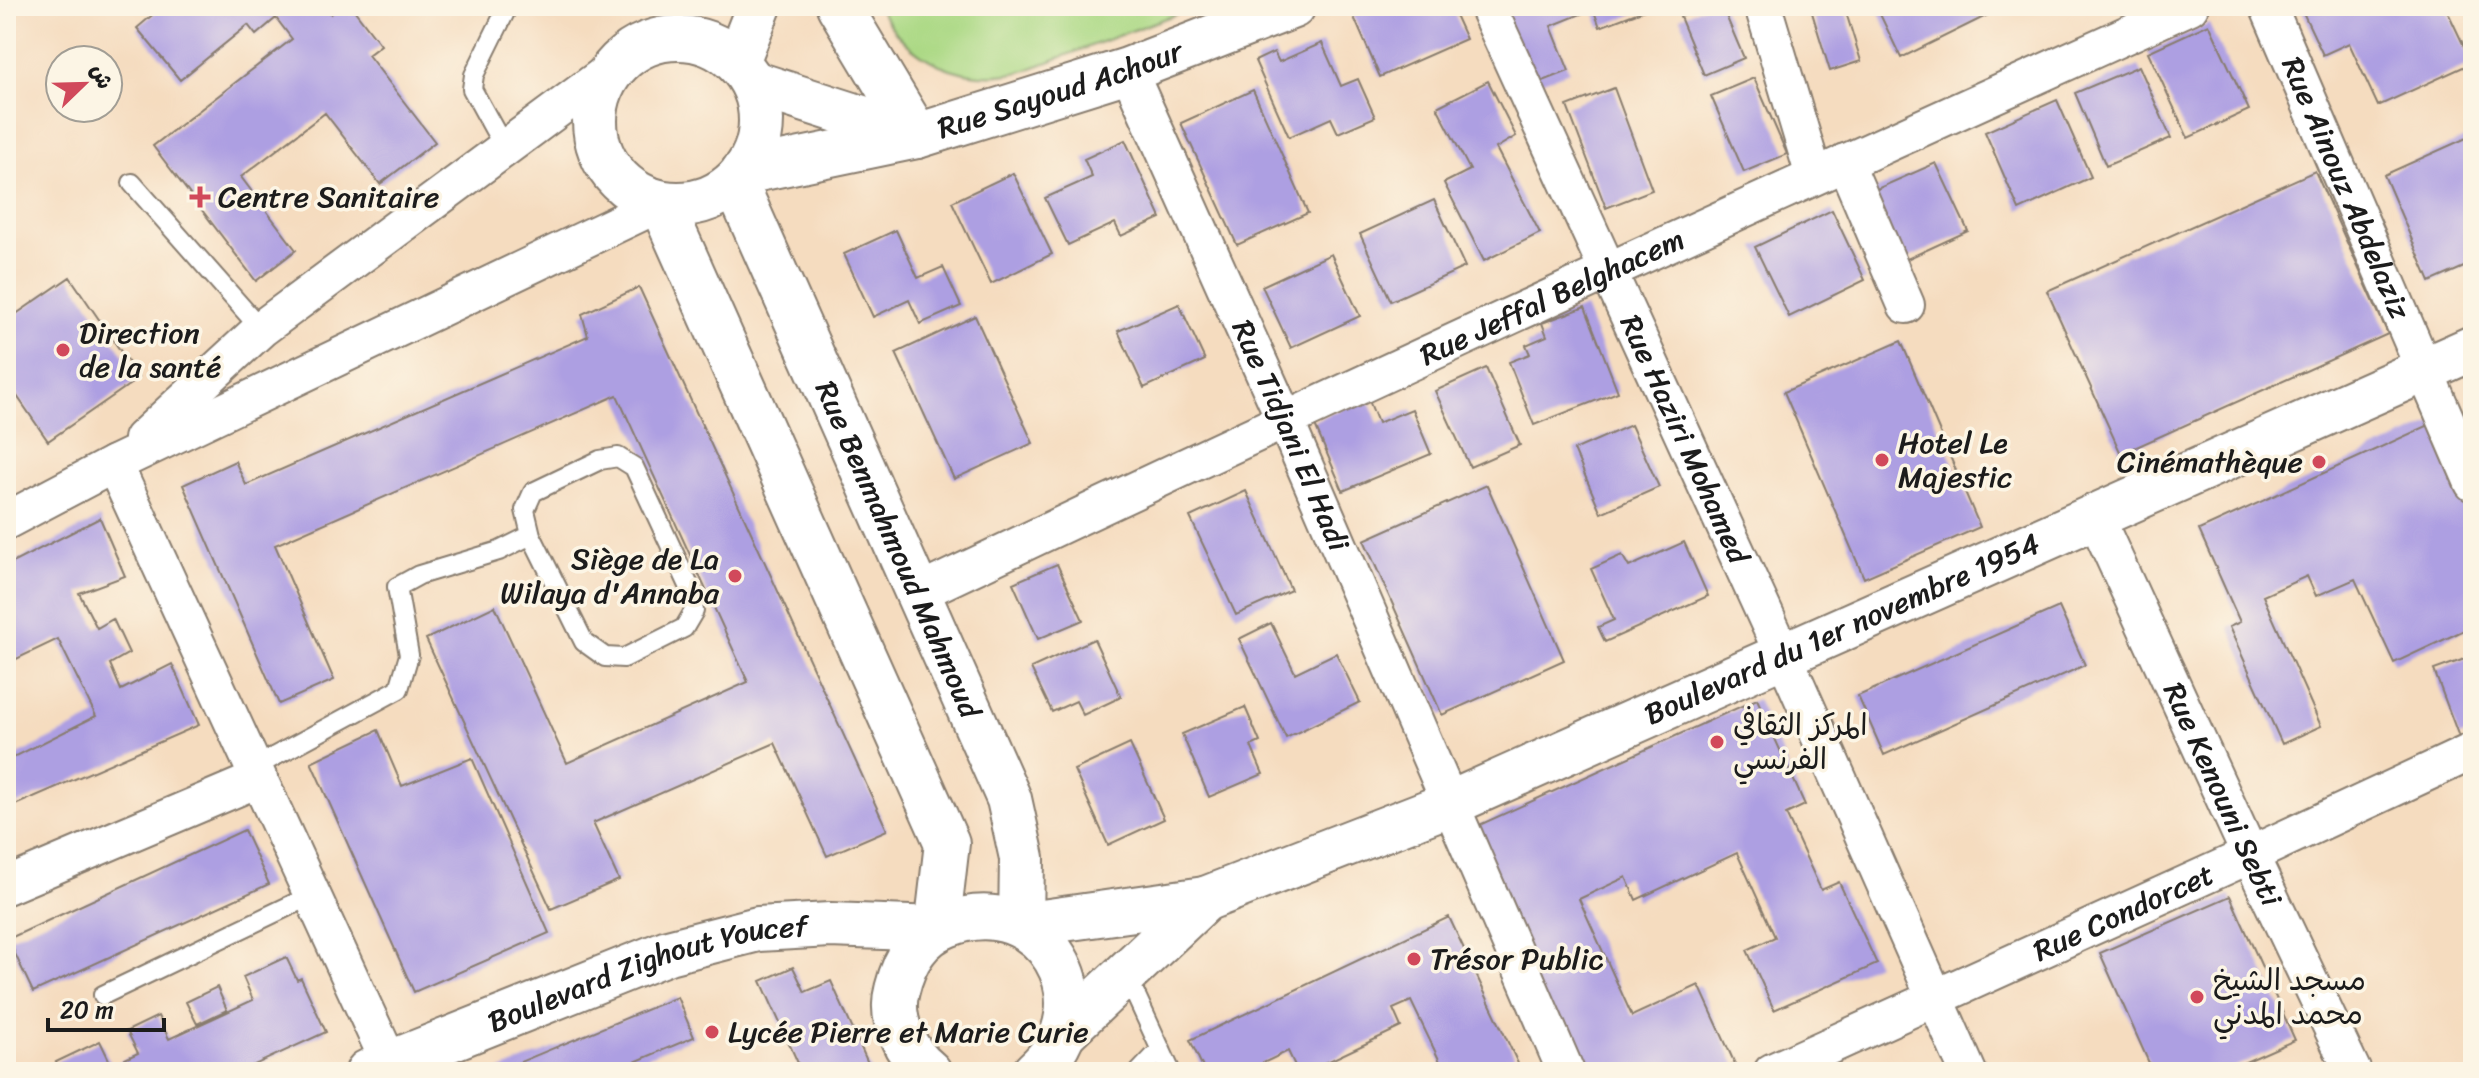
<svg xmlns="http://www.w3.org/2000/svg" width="2479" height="1078" font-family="Sriracha,'Playpen Sans Arabic',sans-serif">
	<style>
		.green { fill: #acd985; stroke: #647a50; stroke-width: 2 }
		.building { fill: #ad9fe2 }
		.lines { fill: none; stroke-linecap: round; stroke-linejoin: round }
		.service-casing { stroke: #887c6e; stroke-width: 22 }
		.minor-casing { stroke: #887c6e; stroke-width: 40 }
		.secondary-casing { stroke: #887c6e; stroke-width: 48 }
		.primary-casing { stroke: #887c6e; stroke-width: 48 }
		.service { stroke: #fff; stroke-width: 18 }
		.minor { stroke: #fff; stroke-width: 36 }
		.secondary { stroke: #fff; stroke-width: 44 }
		.primary { stroke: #fff; stroke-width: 44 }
		.poi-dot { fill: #d1495b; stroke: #fcf5e5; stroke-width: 3 }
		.labels { text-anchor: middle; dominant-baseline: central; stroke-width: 7; stroke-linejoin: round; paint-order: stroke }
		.street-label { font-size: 30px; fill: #1c1c1c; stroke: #fcf5e5 }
		.poi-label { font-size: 30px; fill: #1c1c1c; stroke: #fcf5e5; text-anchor: start }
	</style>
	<rect width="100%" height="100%" fill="#fcf5e5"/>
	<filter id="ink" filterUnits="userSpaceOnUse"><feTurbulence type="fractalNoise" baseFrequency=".0125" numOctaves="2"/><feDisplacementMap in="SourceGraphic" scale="16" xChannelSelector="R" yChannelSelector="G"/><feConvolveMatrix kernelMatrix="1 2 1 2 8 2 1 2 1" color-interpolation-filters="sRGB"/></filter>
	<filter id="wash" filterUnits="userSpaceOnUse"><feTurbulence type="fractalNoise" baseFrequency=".006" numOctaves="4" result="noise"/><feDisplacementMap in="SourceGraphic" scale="32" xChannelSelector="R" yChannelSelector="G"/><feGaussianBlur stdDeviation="1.8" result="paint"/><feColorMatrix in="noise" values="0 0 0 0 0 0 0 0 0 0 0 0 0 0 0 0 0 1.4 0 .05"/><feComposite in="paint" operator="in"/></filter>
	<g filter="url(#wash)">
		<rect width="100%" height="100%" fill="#f5dcbf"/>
		<!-- green -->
		<path class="green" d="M878,6H1198L1024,71C964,86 907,61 878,6Z"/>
		<g id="blocks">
			<!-- building -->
			<path class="building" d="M163,6H285L288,9L292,6H325L331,14L341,6H351L381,45L368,55L435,142L380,184L325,113L241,177L296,250L256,281L153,146L292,39L276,18L256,35L248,25L180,80L137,28Z
				M1355,6H1451L1466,39L1380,77L1350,8Z
				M1501,6H1584L1586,12L1551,26L1569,71L1533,85Z
				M1592,6H1655L1600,27Z
				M1706,6H1722L1744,58L1704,75L1680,17Z
				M1810,6H1844L1861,61L1830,71Z
				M1876,6H2006L1901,58Z
				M2300,6H2445L2472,63L2378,106L2349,43L2323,55Z
				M2209,24L2249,110L2188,138L2148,52Z
				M1322,43L1341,86L1358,79L1375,117L1338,133L1331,118L1289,137L1255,61L1274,52L1279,62Z
				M2139,66L2171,138L2106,166L2075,93Z
				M1754,78L1787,154L1744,172L1711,96Z
				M1488,81L1516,136L1496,148L1540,233L1484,261L1444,183L1470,170L1437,107Z
				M1614,88L1652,190L1606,208L1567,106Z
				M1253,90L1308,213L1237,245L1181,123Z
				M2057,100L2091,177L2019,210L1985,132Z
				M2473,135V263L2430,282L2384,175Z
				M1125,140L1161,218L1121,236L1115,223L1068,245L1045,198L1092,177L1084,159Z
				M1936,163L1968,231L1894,265L1863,195Z
				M2315,171L2388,334L2121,454L2047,291Z
				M1013,173L1052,254L991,284L952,202Z
				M1434,200L1465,267L1391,301L1360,234Z
				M1832,210L1865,280L1789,317L1755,247Z
				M896,230L918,278L943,267L961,306L920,324L909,300L873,317L844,254Z
				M1331,254L1360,316L1291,348L1262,286Z
				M70,277L139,378L48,441L6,380V321Z
				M639,287L887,830L827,856L775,743L593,823L619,880L551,909L426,639L495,606L567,763L748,682L617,395L275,545L334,680L279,704L183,485L235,461L246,485L588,336L582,314Z
				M1179,304L1205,360L1144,388L1118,331Z
				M1585,307L1618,392L1534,425L1509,362L1530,354L1526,345L1547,336L1542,323Z
				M975,316L1033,443L954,479L896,353Z
				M1901,341L1980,527L1864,578L1784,392Z
				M1486,368L1520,445L1470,467L1435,391Z
				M1368,398L1378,423L1412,409L1431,454L1343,491L1313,421Z
				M2440,420L2473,494V626L2394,663L2355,579L2316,596L2307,576L2263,596L2321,726L2282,744L2229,627L2240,622L2199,530Z
				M1631,425L1659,487L1601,513L1574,450Z
				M1487,485L1564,660L1442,715L1364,540Z
				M1246,491L1291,590L1236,615L1190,517Z
				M100,518L125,576L79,593L97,628L113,619L129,653L110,664L121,690L172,664L199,725L6,809V761L96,716L58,639L6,664V566Z
				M1684,542L1708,596L1605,642L1598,627L1614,620L1591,569L1622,555L1629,567Z
				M1057,564L1083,620L1038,639L1013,583Z
				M2059,607L2085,665L1884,755L1858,696Z
				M1271,623L1295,673L1336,653L1360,702L1286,738L1239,639Z
				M1094,639L1121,697L1083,715L1076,701L1052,712L1031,668Z
				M2473,656V732L2459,737L2434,670Z
				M1757,699L1805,805L1786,814L1821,890L1839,882L1877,964L1774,1010L1747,950L1775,937L1737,853L1636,900L1626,877L1579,899L1632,1016L1699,985L1735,1064L1717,1072H1573L1464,832Z
				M1245,707L1260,742L1251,746L1263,774L1209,797L1182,734Z
				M378,730L402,786L472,758L549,933L414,992L311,762Z
				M1130,744L1164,819L1108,845L1074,770Z
				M244,830L269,884L33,992L8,939Z
				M2230,896L2295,1040L2223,1072H2153L2100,953Z
				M1449,917L1522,1072H1445L1411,1001L1393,1009L1401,1027L1306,1072H1298L1288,1051L1259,1065L1262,1072H1205L1190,1040Z
				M286,957L297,980L301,978L326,1032L239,1072H97L138,1053L127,1031L158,1016L169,1039L253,1000L243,977Z
				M793,967L805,992L831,981L872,1072H802L761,981Z
				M217,987L227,1010L197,1024L186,1002Z
				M677,997L694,1037L611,1072H496Z
				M100,1041L111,1064L93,1072H61L56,1062Z"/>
		</g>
	</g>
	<g filter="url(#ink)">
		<use href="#blocks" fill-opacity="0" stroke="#887c6e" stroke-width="2"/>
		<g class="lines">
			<defs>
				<path id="service" d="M505,149L472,89L474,75L508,6
					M132,183L261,329
					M618,457L634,467L691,590L694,611L684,628L624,658L605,657L584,642L531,535L525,510L533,492L600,460Z
					M253,768L399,689L409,655L397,587L419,575L499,551L531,535
					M1126,974L1171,1072
					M103,995L312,895
					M1139,1072L1161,1049"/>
				<g id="minor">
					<path id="s1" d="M1487,6L1783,654L1968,1072"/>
					<path d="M1763,6L1814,176"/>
					<path id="s2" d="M2268,6L2473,483"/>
					<path id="s3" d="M1128,70L1284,418L1566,1072"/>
					<path d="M1845,162L1906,305"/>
					<path d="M142,439L261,329L612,69"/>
					<path d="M114,464L389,1062"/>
					<path id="s4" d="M2095,516L2250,855L2353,1072"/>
					<path d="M6,521L114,464L661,203"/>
					<path id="s5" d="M916,594C1338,393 1764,199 2190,6"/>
					<path d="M6,886L258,779"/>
					<path id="s6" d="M1772,1072L2250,855L2473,751"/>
				</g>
				<g id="secondary">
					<path d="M839,6L917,136"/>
					<circle cx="678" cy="121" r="83"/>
					<path d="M737,62L759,6"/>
					<path d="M753,83L915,135"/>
					<path id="s7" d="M743,172L917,136L1128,70L1293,6"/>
					<path id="s8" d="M735,182L1009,799L1022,858L1021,925"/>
					<path d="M661,203L947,843L937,929"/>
				</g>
				<g id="primary">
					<path id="s9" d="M1205,899L1449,804L2473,348"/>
					<path d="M1021,925L1205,899L1065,1031"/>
					<path id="s10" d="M368,1072L668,952L758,929L830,925L937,929"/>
					<path d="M929,1072C906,1054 889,1019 897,990C904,961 918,936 947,925C1042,886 1112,1005 1035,1072"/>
				</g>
			</defs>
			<!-- service casing -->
			<use href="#service" class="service-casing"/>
			<!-- minor casing -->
			<use href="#minor" class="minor-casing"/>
			<!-- secondary casing -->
			<use href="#secondary" class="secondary-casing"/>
			<!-- primary casing -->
			<use href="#primary" class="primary-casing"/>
			<!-- service -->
			<use href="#service" class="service"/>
			<!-- minor -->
			<use href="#minor" class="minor"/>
			<!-- secondary -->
			<use href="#secondary" class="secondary"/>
			<!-- primary -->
			<use href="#primary" class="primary"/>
		</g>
	</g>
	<!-- markers -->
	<g class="poi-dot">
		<path d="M196 185h8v8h8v8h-8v8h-8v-8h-8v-8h8z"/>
		<circle cx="63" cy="350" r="8"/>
		<circle cx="1882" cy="460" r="8"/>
		<circle cx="2319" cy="462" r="8"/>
		<circle cx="735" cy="576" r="8"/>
		<circle cx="1717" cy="742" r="8"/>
		<circle cx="1414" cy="959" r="8"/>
		<circle cx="2197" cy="997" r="8"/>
		<circle cx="712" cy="1032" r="8"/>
	</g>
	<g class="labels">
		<!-- street labels -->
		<g class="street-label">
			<text stroke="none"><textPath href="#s7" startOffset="328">Rue Sayoud Achour</textPath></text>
			<text stroke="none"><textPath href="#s2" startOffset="198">Rue Ainouz Abdelaziz</textPath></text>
			<text stroke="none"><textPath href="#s5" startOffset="702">Rue Jeffal Belghacem</textPath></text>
			<text stroke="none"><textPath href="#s3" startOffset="400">Rue Tidjani El Hadi</textPath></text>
			<text stroke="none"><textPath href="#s1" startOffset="476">Rue Haziri Mohamed</textPath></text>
			<text stroke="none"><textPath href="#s8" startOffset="402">Rue Benmahmoud Mahmoud</textPath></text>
			<text stroke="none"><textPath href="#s9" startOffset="692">Boulevard du 1er novembre 1954</textPath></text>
			<text stroke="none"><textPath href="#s4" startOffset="306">Rue Kenouni Sebti</textPath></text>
			<text stroke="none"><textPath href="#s6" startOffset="386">Rue Condorcet</textPath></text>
			<text stroke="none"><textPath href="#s10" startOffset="298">Boulevard Zighout Youcef</textPath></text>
		</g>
		<!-- poi labels -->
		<g class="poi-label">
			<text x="218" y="197">Centre Sanitaire</text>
			<text x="79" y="333">Direction<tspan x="79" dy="34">de la santé</tspan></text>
			<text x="1898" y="443">Hotel Le<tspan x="1898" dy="34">Majestic</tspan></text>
			<text x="2303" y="462" text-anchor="end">Cinémathèque</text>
			<text x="719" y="559" text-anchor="end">Siège de La<tspan x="719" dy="34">Wilaya d'Annaba</tspan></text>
			<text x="1733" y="725">المركز الثقافي<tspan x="1733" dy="34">الفرنسي</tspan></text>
			<text x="1430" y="959">Trésor Public</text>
			<text x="2213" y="980">مسجد الشيخ<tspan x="2213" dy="34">محمد المدني</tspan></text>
			<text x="728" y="1032">Lycée Pierre et Marie Curie</text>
		</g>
	</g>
	<!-- margin -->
	<rect width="2479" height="1078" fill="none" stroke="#fcf5e5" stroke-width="32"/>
	<!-- north arrow -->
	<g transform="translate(84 84) rotate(67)"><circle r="38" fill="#fcf5e5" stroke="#a29e95" stroke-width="2"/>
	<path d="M0-6L14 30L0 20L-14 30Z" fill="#d1495b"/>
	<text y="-12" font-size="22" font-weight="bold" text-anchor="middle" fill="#1c1c1c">ش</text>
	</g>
	<!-- scale -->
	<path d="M48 1018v12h116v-12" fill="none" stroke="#1c1c1c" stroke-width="4"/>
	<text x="60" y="1018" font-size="24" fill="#1c1c1c" stroke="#fcf5e5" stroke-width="6" paint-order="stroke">20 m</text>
</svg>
